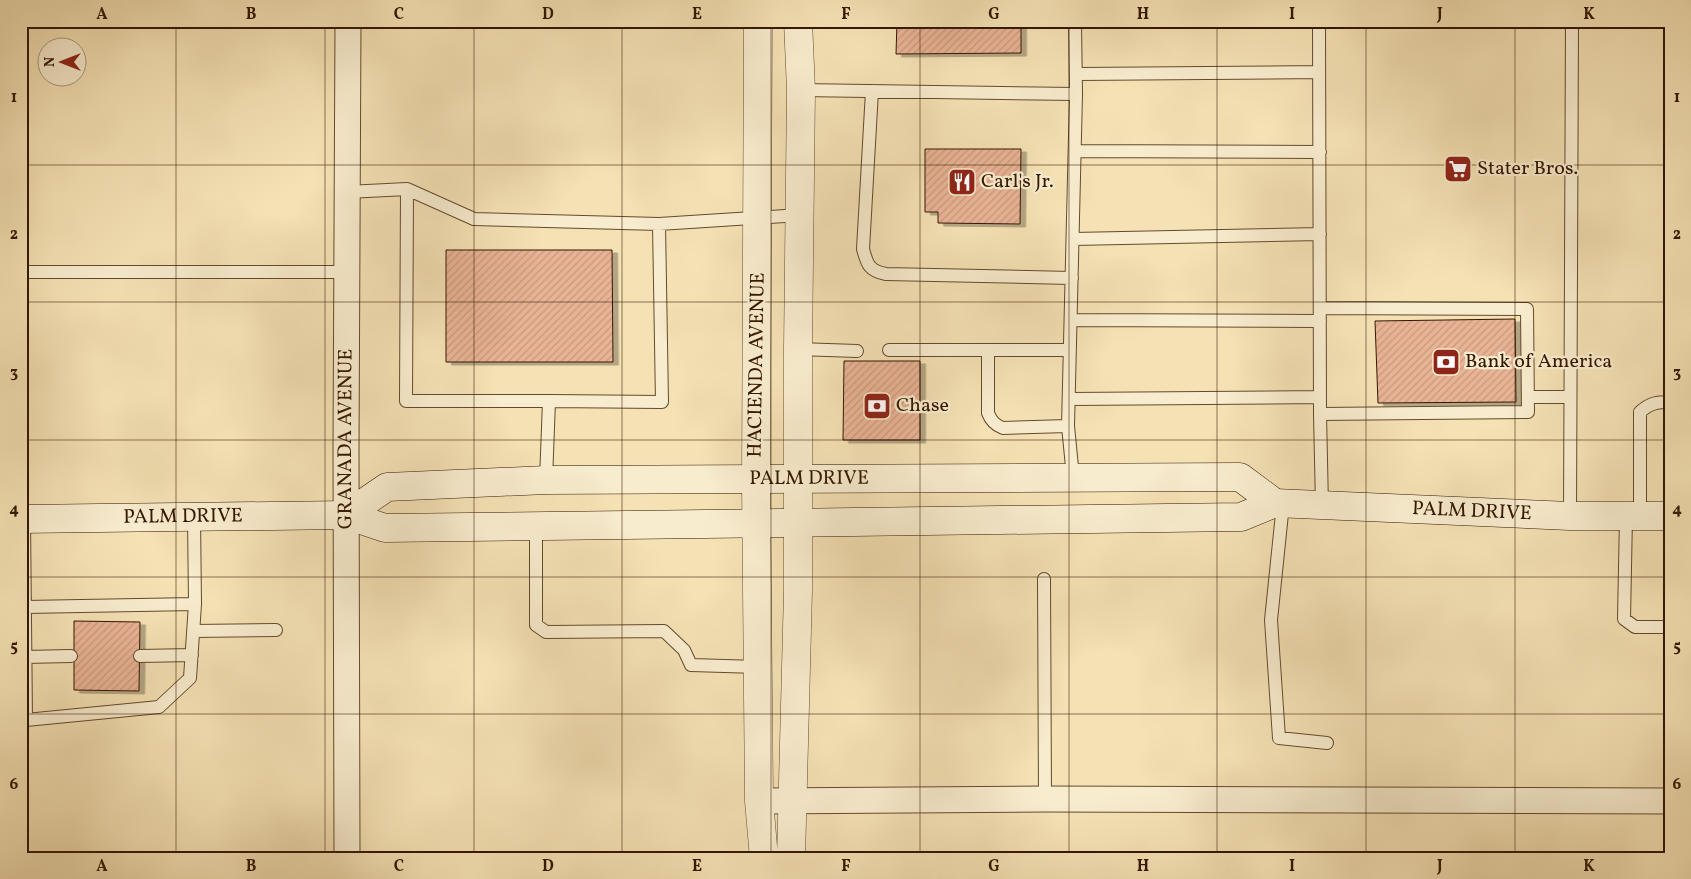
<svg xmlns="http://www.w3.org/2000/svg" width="1691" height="879" font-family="Vollkorn,serif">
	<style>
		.building { fill: url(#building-hatch); stroke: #341700; filter: url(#shadow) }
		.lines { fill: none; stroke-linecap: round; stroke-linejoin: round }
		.service-casing { stroke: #644a2d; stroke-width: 14 }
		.minor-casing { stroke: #644a2d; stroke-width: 27 }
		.tertiary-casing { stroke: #644a2d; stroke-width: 29 }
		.secondary-casing { stroke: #341700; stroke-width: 29 }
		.service { stroke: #f8ecce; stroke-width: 12 }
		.minor { stroke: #f8ecce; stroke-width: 25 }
		.tertiary { stroke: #f8ecce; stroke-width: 28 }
		.secondary { stroke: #f8ecce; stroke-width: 28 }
		.grid { fill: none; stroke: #341700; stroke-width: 1; stroke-opacity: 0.55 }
		.labels { text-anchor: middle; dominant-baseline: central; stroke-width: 4.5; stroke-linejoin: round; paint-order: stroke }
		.poi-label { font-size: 20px; fill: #341700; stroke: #f8ecce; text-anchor: start }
		.street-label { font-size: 20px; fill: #341700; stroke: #f8ecce }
		.neatline { fill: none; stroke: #341700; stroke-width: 2 }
		.grid-label { font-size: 16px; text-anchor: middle; font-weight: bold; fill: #341700 }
	</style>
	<defs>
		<pattern id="building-hatch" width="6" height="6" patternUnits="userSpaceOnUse" patternTransform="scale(1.25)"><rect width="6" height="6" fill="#e9b395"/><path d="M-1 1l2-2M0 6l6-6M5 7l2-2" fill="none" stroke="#c8997f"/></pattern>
		<filter id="shadow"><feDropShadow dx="5.5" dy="3" stdDeviation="0" flood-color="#0004"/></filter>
	</defs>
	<rect width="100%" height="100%" fill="#f4e1b4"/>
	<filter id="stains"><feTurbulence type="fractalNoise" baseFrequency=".004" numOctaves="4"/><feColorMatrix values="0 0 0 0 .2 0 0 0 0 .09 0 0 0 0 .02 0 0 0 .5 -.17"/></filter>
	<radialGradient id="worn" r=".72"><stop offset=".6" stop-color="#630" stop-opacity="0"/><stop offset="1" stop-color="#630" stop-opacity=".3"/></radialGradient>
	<!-- building -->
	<path class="building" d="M897,21H1021V53L896,54Z
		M925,149H1021L1020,224L938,223V212H925Z
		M446,250H612L613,362H446Z
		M1515,319L1516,402L1378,403L1375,321Z
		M844,361H920V440H843Z
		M74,621L140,622L139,691L74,690Z"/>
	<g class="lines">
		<defs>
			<path id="service" d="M1075,21L1076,94
				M1319,21L1320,414L1322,506
				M1076,74L1319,72
				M801,90L1076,94L1068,426L1073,477
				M872,91L863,249C867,264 869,271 886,274L1072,278
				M1075,151L1320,152
				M407,189L406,401H549
				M347,192L407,189L474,219L659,224L800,215
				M1073,239L1320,234
				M21,272H347
				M1320,308L1527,309L1528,412L1320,414
				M1071,320L1320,321
				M798,349L857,351
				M889,350H1070
				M988,350V413C991,421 995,425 1003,428L1068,426
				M1528,397H1570
				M1069,399L1320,397
				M546,480L549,401L662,402L659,224
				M1283,504L1271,620L1279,738L1327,743
				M1570,516L1572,21
				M1626,516L1624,619L1635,627H1670
				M1640,516V412C1650,403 1657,402 1670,402
				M536,526V625L546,632L664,631L684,650L691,665L758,667
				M1044,579L1045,799
				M25,607L195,604L194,517
				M193,631L276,630
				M140,656L192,655
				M25,657L71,656
				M21,720H26L24,519
				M26,720L159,707L190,678L195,604"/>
			<g id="minor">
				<path d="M759,801L1045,799L1670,801"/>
				<path id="s1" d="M347,858L346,450L348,21"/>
			</g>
			<path id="tertiary" d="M758,21L756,480L759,801L764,858
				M791,858L798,591V349L801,90L798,21"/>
			<g id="secondary">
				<path id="s2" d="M346,515L387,487L546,480L1240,477L1275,503"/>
				<path id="s3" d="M21,519L346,515L385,528L1241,517L1275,503L1570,516H1670"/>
			</g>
		</defs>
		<!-- service casing -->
		<use href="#service" class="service-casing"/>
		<!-- minor casing -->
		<use href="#minor" class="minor-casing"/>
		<!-- tertiary casing -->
		<use href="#tertiary" class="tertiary-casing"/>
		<!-- secondary casing -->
		<use href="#secondary" class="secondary-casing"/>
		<!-- service -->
		<use href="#service" class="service"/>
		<!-- minor -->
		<use href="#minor" class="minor"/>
		<!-- tertiary -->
		<use href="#tertiary" class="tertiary"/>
		<!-- secondary -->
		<use href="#secondary" class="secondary"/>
	</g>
	<!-- grid -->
	<path class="grid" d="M176,21V858M325,21V858M474,21V858M622,21V858M771,21V858M920,21V858M1069,21V858M1217,21V858M1366,21V858M1515,21V858M21,165H1670M21,302H1670M21,440H1670M21,577H1670M21,714H1670"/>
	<!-- icons -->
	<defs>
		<symbol id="supermarket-square" viewBox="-11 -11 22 22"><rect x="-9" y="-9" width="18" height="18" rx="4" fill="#8f2418" stroke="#f8ecce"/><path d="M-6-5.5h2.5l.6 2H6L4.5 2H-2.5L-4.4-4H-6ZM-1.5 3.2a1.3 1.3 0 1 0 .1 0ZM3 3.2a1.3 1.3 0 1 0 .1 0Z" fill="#fff"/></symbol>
		<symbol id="restaurant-square" viewBox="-11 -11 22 22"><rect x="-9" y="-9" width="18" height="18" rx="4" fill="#8f2418" stroke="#f8ecce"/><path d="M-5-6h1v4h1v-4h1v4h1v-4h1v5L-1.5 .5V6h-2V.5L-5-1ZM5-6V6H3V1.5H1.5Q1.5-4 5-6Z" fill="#fff"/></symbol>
		<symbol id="bank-square" viewBox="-11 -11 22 22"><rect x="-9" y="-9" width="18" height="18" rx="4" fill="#8f2418" stroke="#f8ecce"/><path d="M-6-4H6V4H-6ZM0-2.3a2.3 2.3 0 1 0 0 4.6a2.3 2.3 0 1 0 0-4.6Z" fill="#fff"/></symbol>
	</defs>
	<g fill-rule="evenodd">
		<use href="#supermarket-square" x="1442" y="153" width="32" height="32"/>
		<use href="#restaurant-square" x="946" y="166" width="32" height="32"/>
		<use href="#bank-square" x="1430" y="346" width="32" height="32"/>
		<use href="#bank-square" x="861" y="390" width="32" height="32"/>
	</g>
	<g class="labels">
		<!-- poi labels -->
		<g class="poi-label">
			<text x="1477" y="169">Stater Bros.</text>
			<text x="981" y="182">Carl's Jr.</text>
			<text x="1465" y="362">Bank of America</text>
			<text x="896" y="406">Chase</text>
		</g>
		<!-- street labels -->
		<g class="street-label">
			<text transform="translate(757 365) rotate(-89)">HACIENDA AVENUE</text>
			<text stroke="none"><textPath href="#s1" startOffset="419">GRANADA AVENUE</textPath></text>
			<text stroke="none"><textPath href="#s2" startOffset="472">PALM DRIVE</textPath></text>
			<text stroke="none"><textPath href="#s3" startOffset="1456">PALM DRIVE</textPath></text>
			<text stroke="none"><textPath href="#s3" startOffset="162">PALM DRIVE</textPath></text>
		</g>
	</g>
	<!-- margin -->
	<rect width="1691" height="879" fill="none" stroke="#f4e1b4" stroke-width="55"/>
	<!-- north arrow -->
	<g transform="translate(62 62) rotate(270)"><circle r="24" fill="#f8ecce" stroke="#aa977c"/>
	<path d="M0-4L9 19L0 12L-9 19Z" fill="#8f2418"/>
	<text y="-8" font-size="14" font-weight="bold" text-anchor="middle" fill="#341700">N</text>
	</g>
	<rect x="28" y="28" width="1636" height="824" class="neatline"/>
	<g class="grid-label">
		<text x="102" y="19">A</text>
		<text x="251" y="19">B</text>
		<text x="399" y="19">C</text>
		<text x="548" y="19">D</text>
		<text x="697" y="19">E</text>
		<text x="846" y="19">F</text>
		<text x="994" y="19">G</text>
		<text x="1143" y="19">H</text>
		<text x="1292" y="19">I</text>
		<text x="1440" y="19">J</text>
		<text x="1589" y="19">K</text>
		<text x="14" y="102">1</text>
		<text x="1677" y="102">1</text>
		<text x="14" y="239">2</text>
		<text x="1677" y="239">2</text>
		<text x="14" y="377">3</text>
		<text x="1677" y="377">3</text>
		<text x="14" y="514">4</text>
		<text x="1677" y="514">4</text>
		<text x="14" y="651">5</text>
		<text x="1677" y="651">5</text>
		<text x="14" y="789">6</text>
		<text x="1677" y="789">6</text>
		<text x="102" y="871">A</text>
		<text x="251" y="871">B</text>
		<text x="399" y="871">C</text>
		<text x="548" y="871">D</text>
		<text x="697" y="871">E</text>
		<text x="846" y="871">F</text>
		<text x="994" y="871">G</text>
		<text x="1143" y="871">H</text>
		<text x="1292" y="871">I</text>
		<text x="1440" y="871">J</text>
		<text x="1589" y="871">K</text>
	</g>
	<rect width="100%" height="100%" filter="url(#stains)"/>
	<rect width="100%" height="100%" fill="url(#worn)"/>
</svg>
